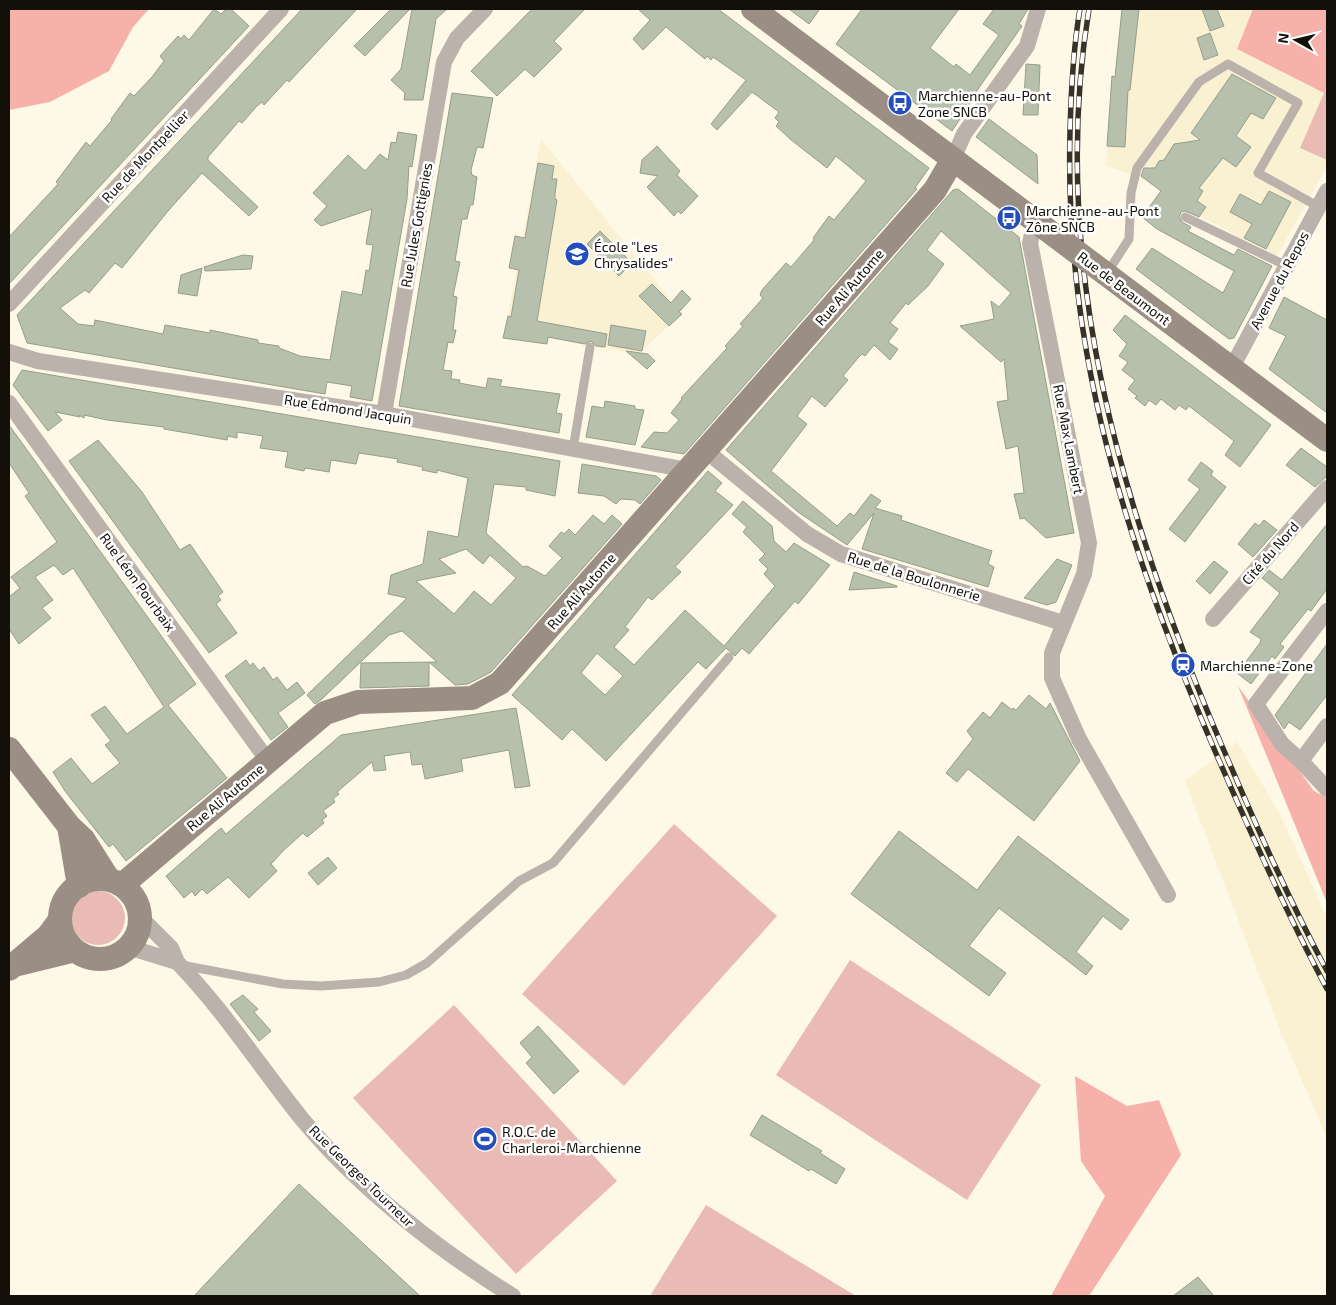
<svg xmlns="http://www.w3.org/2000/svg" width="1336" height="1305" font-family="'Exo 2',sans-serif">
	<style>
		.built { fill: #faf1d3 }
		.green { fill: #eabab5 }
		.forest { fill: #f6b1aa }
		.building { fill: #b7c0ac; stroke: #959e8a; fill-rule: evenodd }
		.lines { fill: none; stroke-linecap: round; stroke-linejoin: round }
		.lane { stroke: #bab2ab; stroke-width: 9 }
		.street { stroke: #bab2ab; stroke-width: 16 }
		.secondary { stroke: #9b8f85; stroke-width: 24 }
		.rail-casing { stroke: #353329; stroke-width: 5.5 }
		.rail { stroke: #fff; stroke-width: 4; stroke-dasharray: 11; stroke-linecap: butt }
		.secondary-bridge { stroke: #9b8f85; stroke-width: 24 }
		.labels { text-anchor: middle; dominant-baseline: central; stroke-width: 5; stroke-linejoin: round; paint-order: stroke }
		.poi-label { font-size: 14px; fill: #121008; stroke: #fff; text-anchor: start }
		.street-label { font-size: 14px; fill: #121008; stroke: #fff }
	</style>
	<rect width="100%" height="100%" fill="#fef9e7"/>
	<!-- built -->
	<path class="built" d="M1122,9H1253L1237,50L1324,93L1300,148L1327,160V167L1277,256L1199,216L1145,179L1106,166L1112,77H1115Z
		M541,139L682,314L638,354L505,331Z
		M1237,742L1280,814L1327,918V1138L1282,1035L1185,781Z"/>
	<!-- green -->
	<path class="green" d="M1327,86V160L1300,148Z
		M674,824L777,916L624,1086L522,994Z
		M71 918a27 27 0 1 1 54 0a27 27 0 1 1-54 0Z
		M850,960L1041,1085L967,1200L776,1075Z
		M454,1005L617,1181L516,1274L353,1098Z
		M706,1205L856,1296H650Z"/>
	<!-- forest -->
	<path class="forest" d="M9,9H149L133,27L109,71L50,102L9,110Z
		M1253,9H1327V86L1324,93L1237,49Z
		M1238,686L1314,791L1327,798V903Z
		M1075,1076L1127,1106L1159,1100L1181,1155L1089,1296H1051L1105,1196L1081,1161Z"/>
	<!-- building -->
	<path class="building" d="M214,9L221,14L226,9H231L249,26L9,284V237L58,184L56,182L86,142L90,146L112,120L111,119L130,93L134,96L152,77L164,61L160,56L178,36L181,39L184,35L189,40Z
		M302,9H357L289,82L287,80L264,105L262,102L257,106L242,123L239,121L208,157V160L258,207L249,216L202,173L168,211L122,268L115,263L89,293L85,290L60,308L78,324L94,326L95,320L163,334L165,325L210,333V330L258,340V343L279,346V348L300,356L330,360L342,291L362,295L366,270L369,271L373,245L366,244L372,209L321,226L314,220L327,206L313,193L348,155L365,171L380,154L388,160L391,142L396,143L398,132L417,135L412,167L409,166L407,199L372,401L350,397L352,386L327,382L325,394L27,343L17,315Z
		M391,9H410L365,56L354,46Z
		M412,9H447L436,19L423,100H404L405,93L391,80L401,69Z
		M532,9H585L554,41L562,49L534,77L525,69L497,96L471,71Z
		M638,9H718L929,168L915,188L917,189L684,454L641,447L654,432L667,433L679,420L671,413L682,399L681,398L727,348L725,346L743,326L740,324L763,298L760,295L762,290L786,263L791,267L814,240L813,238L829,216L834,220L866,181L836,156L827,168L790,139L776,126L779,122L775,118L779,112L752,92L717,130L711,124L746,80L713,57L711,60L707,56L705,59L666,27L643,50L633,39L650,20Z
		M789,9H820L809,24Z
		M862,9H959L930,48L954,67L956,64L970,75L999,35L983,24L994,9H1028L1019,24L1022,26L976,92L977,93L952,131L836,44Z
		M1122,9H1139L1130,90H1128L1125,147L1107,146L1112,76L1115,77Z
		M1202,9H1217L1224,26L1210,31Z
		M1210,33L1218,55L1204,60L1197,38Z
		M1026,64L1040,65L1038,115H1023Z
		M1232,74L1276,98L1263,119L1251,113L1236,136L1251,147L1236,167L1223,158L1199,188L1203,191L1197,201L1206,207L1199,217L1185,211L1181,212L1179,217L1182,222L1191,227L1188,231L1234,255L1238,249L1272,266L1234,338L1229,339L1136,269L1152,248L1223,293L1234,271L1157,229L1142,217L1161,191L1141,176L1144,168H1155L1159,161L1164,160L1174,144L1200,140L1191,133Z
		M452,93L493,98L483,148L477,147L471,170L472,175L477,177L473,205H470L467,219H462L455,261L460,262L453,296L457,297L453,330H456L453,343L448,342L443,370L452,371L451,379L460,380L459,383L486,388L488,378L502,380L500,386L560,394L556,413L562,414L559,433L399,406Z
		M989,119L1037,155L1038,184L976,137Z
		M657,146L680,171L677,175L698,196L681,214L678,211L674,216L647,187L658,176L640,173L642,160Z
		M538,163L554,166L552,179H557L555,194V199L557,200L537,321L607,334L605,347L596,346L591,341L585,344L548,337L547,344L503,338L508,316L511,317L519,270L509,268L515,236L525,238Z
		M958,189L1019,237L1074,533L1046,538L1024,518L1020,519L1014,494L1024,493L1018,446L1006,449L997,402L1008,400L1004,359L1001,362L960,326L994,319L991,301L999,307L1011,293L941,231L927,250L944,264L928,286L908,305L906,303L890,323L898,329L888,342L898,349L890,360L874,345L865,356L862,354L858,358L843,376L848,380L825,407L812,396L797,416L807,424L771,471L837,526L850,513L854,516L871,494L881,501L875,508L902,516L901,520L992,551L988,564L994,567L988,587L862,549L874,513L847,545L798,512L726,450L953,190Z
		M1269,191L1291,202L1266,249L1244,238L1252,224L1230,212L1240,194L1261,205Z
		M600,231L632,263L619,276L587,244Z
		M243,255L253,256L251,269L205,271L204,267Z
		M202,268L197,296L178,293L181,275Z
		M652,284L671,303L682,290L691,299L679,312L682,314L669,326L639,296Z
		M1284,297L1327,320V413L1269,369L1286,336L1269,328Z
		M1125,315L1271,425L1240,467L1225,455L1234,441L1189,406L1186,410L1179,405L1175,410L1161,399L1156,405L1149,400L1145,406L1135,398L1137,396L1128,389L1135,380L1122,370L1128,362L1119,356L1127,344L1113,330Z
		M611,325L646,331L642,351L608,345Z
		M626,351L648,354L655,361L647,369Z
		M22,370L560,461L555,496L526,490V487L494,484L486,533L523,567L527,566L545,576L562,558L549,546L561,532L564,534L569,529L575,535L593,515L604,524L612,515L622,524L491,672L468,684L455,685L429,662V686L360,688L361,663L437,662L402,631L389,635L322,699L315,704L307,695L407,598L388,594L391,575L423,564L428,531L458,537L468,478L437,470V473L422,470L423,467L397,462L398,459L359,453L356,464L331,460L329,472L305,468L304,471L285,467L288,452L260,448L263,436L237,432V438L228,436L227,440L164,429V427L107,420L84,415V418L79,415L80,417L55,412L62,420L48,431L13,385ZM466,549L483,564L490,555L516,578L491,605L474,591L454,614L416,581L456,573L439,559Z
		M605,401L635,406V409L644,410L635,445L586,437L592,406L604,408Z
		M9,425L196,684L168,705L227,778L126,861L113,844L109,847L105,842L65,791L53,772L71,758L92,784L120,763L105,745L111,741L91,715L105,706L127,734L164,707L73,568L63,575L54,565L35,577L53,600L42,608L51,618L19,644L9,629V597L20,588L11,577L57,542L25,496L29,493L9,463Z
		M98,440L142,492L180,550L190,544L223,592L218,596L221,600L216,604L237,633L209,653L69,461Z
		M1301,448L1327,467V476L1315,487L1286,465Z
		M1201,462L1213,471L1211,475L1226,487L1185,542L1169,529L1200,489L1188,480Z
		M582,464L656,476L661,480L640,504L635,500L621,499L616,504L604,496L578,493Z
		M708,471L722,483L715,491L733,505L675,567L681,572L652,600L648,597L625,627L629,630L614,647L634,665L685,610L724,646L775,586L764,574L768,569L759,560L765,554L743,532L747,527L732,514L743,501L772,526L774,541L786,552L794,543L830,565L798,604L795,601L749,654L742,648L735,656L726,648L706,669L698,662L606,761L572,729L562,740L512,695ZM597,653L623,676L605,695L581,673Z
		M1264,520L1277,530L1253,557L1238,544L1255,523L1259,526Z
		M1327,524V589L1311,611L1308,609L1280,644L1284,647L1275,659L1272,656L1251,684L1237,673L1260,643L1261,639L1250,632L1280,593L1262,578L1269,570L1282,580Z
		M1057,559L1072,565L1056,602L1047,605L1024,598Z
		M1214,561L1228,572L1210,594L1196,581Z
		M854,572L897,586V587L849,590Z
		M1327,644V695L1300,730L1289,722L1284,729L1275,715Z
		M246,660L250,666L253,663L259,671L264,667L273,680L277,677L287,690L297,682L305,693L278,713L288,727L271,740L225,676Z
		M1029,695L1046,709L1050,703L1080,761L1034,821L968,769L957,782L946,773L973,739L967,731L983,712L990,718L1002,702L1012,710L1013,708L1016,710Z
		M516,708L530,786L515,788L509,750L461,759L463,771L425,779L422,764L412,765L410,752L384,756L386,770L374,771L372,762L337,792L339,794L333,799L335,802L323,811L327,816L322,820L324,823L307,837L303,833L284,850L271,864L277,871L249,898L228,877L207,894L202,889L195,896L192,891L184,898L166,876L221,828L226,834L341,735Z
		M899,831L977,890L1018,836L1129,920L1121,930L1103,916L1076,952L1093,966L1086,975L999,908L969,946L1006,973L989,996L851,894Z
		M328,857L337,868L318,885L308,873Z
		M243,995L258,1009L254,1012L271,1031L259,1041L230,1004Z
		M538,1026L579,1071L554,1094L526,1063L532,1057L520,1043Z
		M762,1115L822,1151L820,1153L845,1169L836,1184L811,1169L809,1171L750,1135Z
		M299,1184L420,1296H194Z
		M1198,1277L1214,1296H1173Z"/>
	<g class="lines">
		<!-- lane -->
		<path class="lane" d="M1185,217L1287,266
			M1107,273L1129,239L1131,193L1137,168L1199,82L1228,64L1298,103L1258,173L1319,207
			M573,449L590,347
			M181,965L283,984L321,986L379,982L406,975L427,963L519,881L553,863L729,657"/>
		<!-- street -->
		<path class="street" d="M953,159L964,134L1027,46L1038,9
			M1035,221L1030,243L1089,543L1084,574L1052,653V678L1079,739L1168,895
			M9,304L281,9
			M9,352L38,361L384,414L688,470
			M1231,369L1327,191
			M9,403L268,761
			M384,414L444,62L457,38L485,9
			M705,450L807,534L841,554L1063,623
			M1213,619L1327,488
			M1327,726L1301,761L1327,789
			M1301,761L1282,744L1256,704L1327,611
			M140,917L171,948L177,962C223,1009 260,1067 302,1119C358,1187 438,1250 513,1296
			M125,950H138L177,962"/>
		<!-- secondary -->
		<path class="secondary" d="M753,9L1046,229
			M1106,274L1327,440
			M9,749L69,826L83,839L109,880
			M69,826L79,886
			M60 919a40 40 0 1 1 80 0a40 40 0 1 1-80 0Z
			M122,885L325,713L358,702L472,698L500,683L935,190L953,159
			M18,964L75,950
			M9,969L48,936L60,920"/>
		<defs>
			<path id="rail" d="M1080,9C1073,49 1071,91 1070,132C1064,355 1128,549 1215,751C1250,832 1286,912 1327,989
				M1089,9C1047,264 1123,515 1222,746C1255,823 1288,898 1327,971"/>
		</defs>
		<!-- rail casing -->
		<use href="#rail" class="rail-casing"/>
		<!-- rail -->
		<use href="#rail" class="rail"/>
		<!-- secondary-bridge -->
		<path class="secondary-bridge" d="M1046,229L1106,274"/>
	</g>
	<!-- icons -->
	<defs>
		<symbol id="bus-disc" viewBox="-11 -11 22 22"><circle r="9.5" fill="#234ebc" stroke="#fff"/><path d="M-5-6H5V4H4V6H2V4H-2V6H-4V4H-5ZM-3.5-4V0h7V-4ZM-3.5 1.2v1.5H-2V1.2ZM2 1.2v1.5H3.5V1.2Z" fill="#fff"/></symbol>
		<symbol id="school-disc" viewBox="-11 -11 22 22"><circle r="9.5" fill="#234ebc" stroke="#fff"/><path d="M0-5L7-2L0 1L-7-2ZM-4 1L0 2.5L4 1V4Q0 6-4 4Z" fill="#fff"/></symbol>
		<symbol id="station-disc" viewBox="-11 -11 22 22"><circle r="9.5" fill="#234ebc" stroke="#fff"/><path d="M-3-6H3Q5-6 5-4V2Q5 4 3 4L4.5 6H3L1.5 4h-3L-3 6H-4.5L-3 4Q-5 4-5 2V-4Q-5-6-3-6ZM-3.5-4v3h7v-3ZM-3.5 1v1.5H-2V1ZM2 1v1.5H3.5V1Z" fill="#fff"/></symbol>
		<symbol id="stadium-disc" viewBox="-11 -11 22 22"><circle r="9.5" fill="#234ebc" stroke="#fff"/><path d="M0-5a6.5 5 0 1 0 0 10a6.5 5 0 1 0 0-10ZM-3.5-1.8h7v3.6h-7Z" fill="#fff"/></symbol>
	</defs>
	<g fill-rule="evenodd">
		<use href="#bus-disc" x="886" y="89" width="28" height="28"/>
		<use href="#bus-disc" x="995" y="204" width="28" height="28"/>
		<use href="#school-disc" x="563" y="240" width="28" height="28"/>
		<use href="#station-disc" x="1169" y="651" width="28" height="28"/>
		<use href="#stadium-disc" x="471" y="1125" width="28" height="28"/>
	</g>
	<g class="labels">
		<!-- poi labels -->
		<g class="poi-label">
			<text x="918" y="95">Marchienne-au-Pont<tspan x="918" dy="16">Zone SNCB</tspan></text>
			<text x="1026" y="210">Marchienne-au-Pont<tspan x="1026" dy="16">Zône SNCB</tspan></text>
			<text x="594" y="246">École "Les<tspan x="594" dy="16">Chrysalides"</tspan></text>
			<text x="1200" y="665">Marchienne-Zone</text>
			<text x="502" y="1131">R.O.C. de<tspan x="502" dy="16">Charleroi-Marchienne</tspan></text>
		</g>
		<!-- street labels -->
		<g class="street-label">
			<text transform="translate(145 156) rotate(-47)">Rue de Montpellier</text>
			<text transform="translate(416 225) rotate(-80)">Rue Jules Gottignies</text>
			<text transform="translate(1279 280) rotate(-62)">Avenue du Repos</text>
			<text transform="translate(849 287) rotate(-49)">Rue Ali Autome</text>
			<text transform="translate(1124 288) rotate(37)">Rue de Beaumont</text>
			<text transform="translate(348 409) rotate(9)">Rue Edmond Jacquin</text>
			<text transform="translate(1069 439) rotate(79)">Rue Max Lambert</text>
			<text transform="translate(1270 553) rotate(-49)">Cité du Nord</text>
			<text transform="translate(914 576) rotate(17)">Rue de la Boulonnerie</text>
			<text transform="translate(138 582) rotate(54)">Rue Léon Pourbaix</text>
			<text transform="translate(581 591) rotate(-49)">Rue Ali Autome</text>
			<text transform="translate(225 797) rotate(-40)">Rue Ali Autome</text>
			<text transform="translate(362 1176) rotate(44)">Rue Georges Tourneur</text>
		</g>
	</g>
	<!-- border -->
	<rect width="1336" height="1305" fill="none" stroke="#121008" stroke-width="20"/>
	<!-- north arrow -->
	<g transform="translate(1296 40) rotate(278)" stroke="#ffffff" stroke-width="4" paint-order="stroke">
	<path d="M0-4L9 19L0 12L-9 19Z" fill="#121008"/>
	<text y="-8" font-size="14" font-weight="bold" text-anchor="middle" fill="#121008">N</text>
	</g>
</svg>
